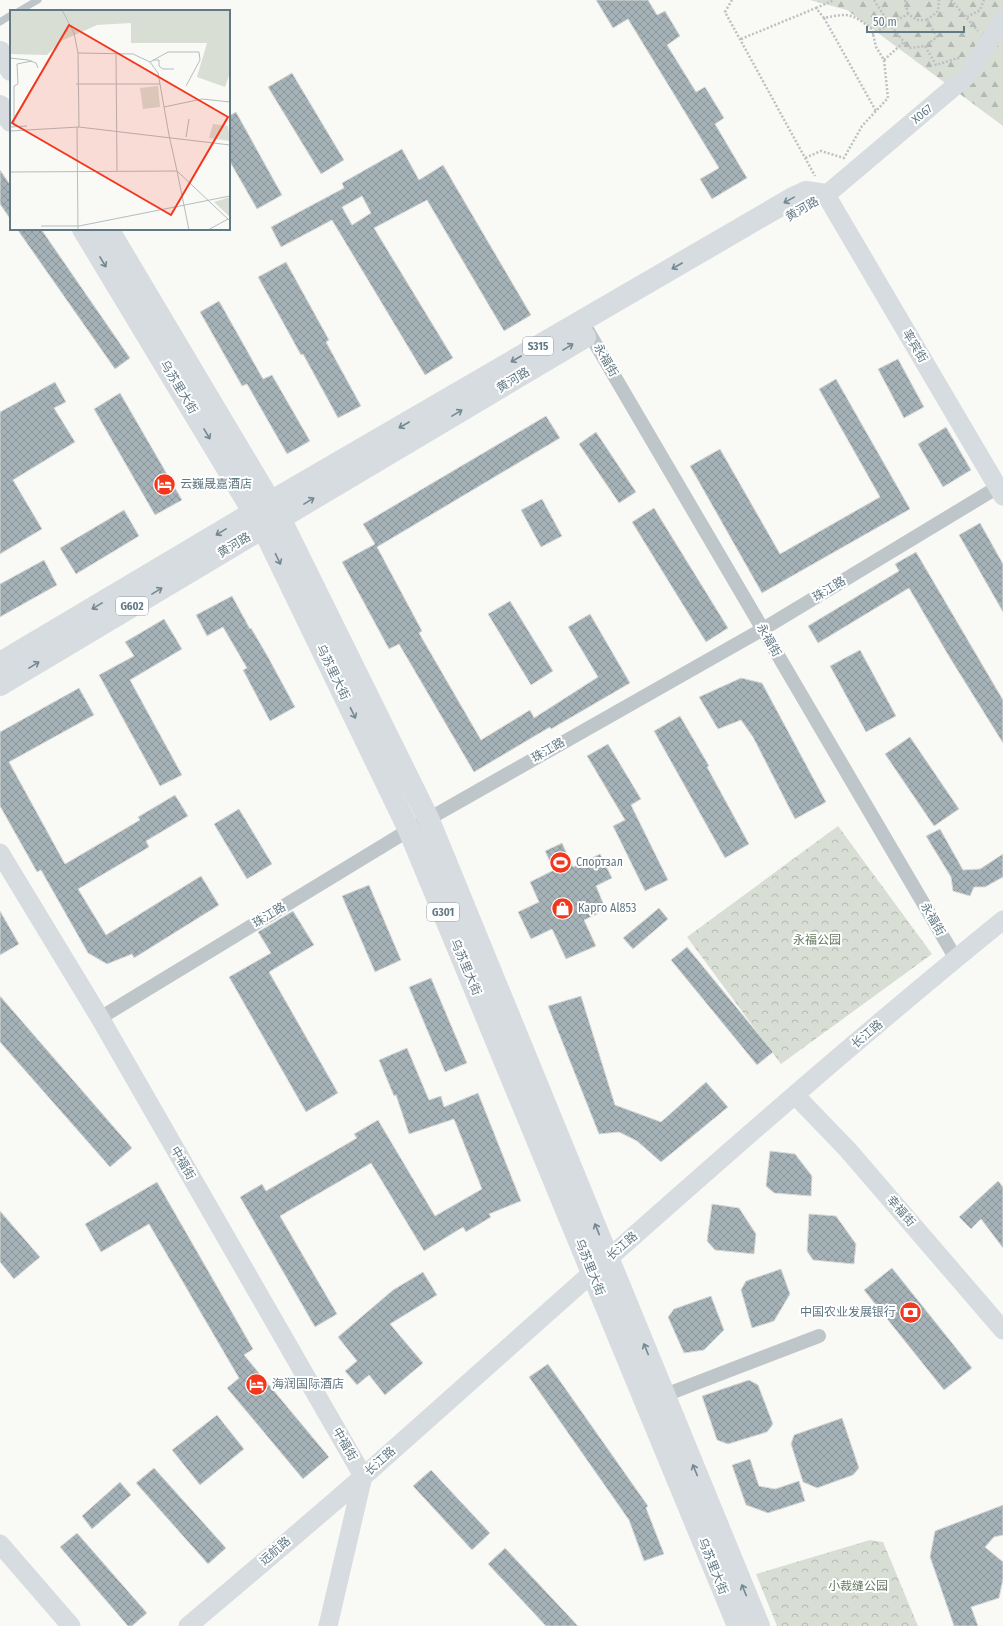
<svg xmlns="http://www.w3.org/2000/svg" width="1003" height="1626" font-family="'Fira Sans Condensed','Noto Sans SC',sans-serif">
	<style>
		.forest { fill: url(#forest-firs) }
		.park { fill: url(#park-crowns) }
		.building { fill: url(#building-cross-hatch); stroke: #dbdbd8; fill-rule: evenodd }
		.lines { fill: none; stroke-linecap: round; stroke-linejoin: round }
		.path { stroke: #bcc0c3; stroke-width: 2.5; stroke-dasharray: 2 2; stroke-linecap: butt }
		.lane { stroke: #bfc6c9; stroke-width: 7 }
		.street { stroke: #bfc6c9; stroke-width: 14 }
		.secondary { stroke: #d6dcdf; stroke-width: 19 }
		.primary { stroke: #d6dcdf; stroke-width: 22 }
		.highway { stroke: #d6dcdf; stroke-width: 22 }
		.oneway { stroke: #738892 }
		.labels { text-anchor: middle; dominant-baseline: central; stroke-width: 4; stroke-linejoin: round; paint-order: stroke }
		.shield { fill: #fff; stroke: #90a1a9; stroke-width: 1 }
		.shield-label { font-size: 11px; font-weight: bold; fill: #617984 }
		.street-label { font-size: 12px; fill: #617984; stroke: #fff }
		.poi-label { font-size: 12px; fill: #617984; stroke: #fff; text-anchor: start }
		.park-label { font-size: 12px; fill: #687a61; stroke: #fff }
		.inset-road { fill: none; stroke: #b3bec1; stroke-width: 1 }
		.view { fill: #f2371d; fill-opacity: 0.15; stroke: #f2371d; stroke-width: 2 }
		.inset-edge { fill: none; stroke: #617984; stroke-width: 2 }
	</style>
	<defs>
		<pattern id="forest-firs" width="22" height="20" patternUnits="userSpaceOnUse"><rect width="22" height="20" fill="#d9ded5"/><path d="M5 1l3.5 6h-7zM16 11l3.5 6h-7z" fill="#b3b9b2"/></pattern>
		<pattern id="park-crowns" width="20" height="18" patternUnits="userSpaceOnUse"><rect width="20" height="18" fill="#d9ded5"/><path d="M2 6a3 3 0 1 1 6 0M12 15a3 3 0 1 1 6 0" fill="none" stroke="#b3b9b2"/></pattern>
		<pattern id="building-cross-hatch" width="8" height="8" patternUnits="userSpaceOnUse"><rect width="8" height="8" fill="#a5b2b7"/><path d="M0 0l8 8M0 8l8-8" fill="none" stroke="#8a969a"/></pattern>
	</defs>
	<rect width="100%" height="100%" fill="#f9f9f6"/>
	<!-- forest -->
	<path class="forest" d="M810,0H1003V126L847,10Z"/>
	<!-- park -->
	<path class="park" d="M838,826L932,954L781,1064L687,937Z
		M870,1540L883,1542L918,1626H777L756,1574Z"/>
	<!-- building -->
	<path class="building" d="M596,0H648L657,15L665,11L680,36L667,45L696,92L705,87L724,118L715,124L747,178L712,199L700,179L719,168L628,19L613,28Z
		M292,73L344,160L321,174L268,87Z
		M236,112L282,195L257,209L229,160V116Z
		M402,149L419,180L443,165L531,315L504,331L427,200L374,228L453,358L425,375L332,220L281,247L271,227L344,188L342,183ZM362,196L371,213L352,225L342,207Z
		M0,170L11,186V220L0,204Z
		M17,229H41L130,358L115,369Z
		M286,262L329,340L326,342L361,406L338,418L303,354L301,355L258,277Z
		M219,301L263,379L272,375L310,441L287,454L247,384L242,386L200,312Z
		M898,359L924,407L904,418L878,369Z
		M836,379L910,509L762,593L690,466L720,449L780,554L880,497L819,389Z
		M55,382L66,402L54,408L75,442L13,480L42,529L0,554V412Z
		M120,393L182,500L155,515L94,409Z
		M546,416L560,438L377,547L422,631L419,633L481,740L530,710L534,718L598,677L568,627L590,614L630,683L551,729L550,727L474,772L399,644L389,649L342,562L375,544L363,524Z
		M946,427L971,470L943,487L918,444Z
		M596,432L636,492L619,503L579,444Z
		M542,499L562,536L541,547L521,510Z
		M654,508L728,628L706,642L632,522Z
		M124,510L139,536L76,574L60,548Z
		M980,523L1003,564V612L959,535Z
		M916,552L1003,700V743L950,658L909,588L818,643L808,626L899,571L895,564Z
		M44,560L57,585L0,617V584Z
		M232,596L250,629L251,628L268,657L295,707L270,721L243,670L247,668L223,627L207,636L196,615Z
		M510,601L553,671L531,685L488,614Z
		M164,619L182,649L130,680L182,775L160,786L99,675L134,656L125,642Z
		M860,650L896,716L866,732L830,666Z
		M741,678L762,683L826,802L795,819L753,737L741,720L718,729L699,697Z
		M79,688L94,715L9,762L65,864L140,820L138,817L175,795L188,816L146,841L149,847L78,889L106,935L201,876L219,905L134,958L132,954L107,964L88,953L41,870L37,872L0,806V732Z
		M680,716L709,766L707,767L749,844L725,858L654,731Z
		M910,737L959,809L934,826L885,754Z
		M608,744L641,799L631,805L668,880L645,891L613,826L625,820L587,756Z
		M239,809L272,864L247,879L214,824Z
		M940,829L963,870L980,869L1003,854V877L985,887H974L970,896L953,891L951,877L926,836Z
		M562,843L573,867L600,854L612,878L596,886L606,910L584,920L596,946L566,959L552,929L531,939L518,912L539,902L530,882L554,870L545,851Z
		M369,885L401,960L375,972L342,896Z
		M659,908L668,919L633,949L623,938Z
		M0,911L19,944L0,955Z
		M293,911L314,945L269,972L338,1093L306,1112L229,977L271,953L258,932Z
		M687,947L773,1052L757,1065L671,960Z
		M431,978L467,1063L445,1072L409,987Z
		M0,996L132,1148L110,1167L0,1042Z
		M581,996L615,1105L661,1122L706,1082L728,1107L661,1162L637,1141L619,1132L599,1134L548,1006Z
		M407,1048L429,1100L441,1096L444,1107L478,1093L521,1201L489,1214L491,1217L466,1232L463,1227L424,1251L371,1163L280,1216L337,1314L315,1327L240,1197L262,1184L266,1191L357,1138L354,1134L378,1120L435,1216L482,1189L454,1119L409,1134L396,1095L394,1096L379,1060Z
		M770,1151L795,1154L812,1176L811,1196L774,1193L766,1186Z
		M998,1181L1003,1187V1248L981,1219L971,1229L959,1217Z
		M157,1182L253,1349L244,1355L329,1457L303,1479L227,1388L239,1378L149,1224L101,1252L85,1224Z
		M712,1204L739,1208L756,1234L754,1254L715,1250L707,1241Z
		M0,1211L40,1257L14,1279L0,1262Z
		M809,1214L836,1216L856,1244L854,1264L813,1260L807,1251Z
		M892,1268L972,1368L944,1390L864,1290Z
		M781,1269L790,1294L774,1321L752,1328L741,1290L746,1281Z
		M423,1272L437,1295L390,1324L423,1363L385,1395L369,1375L357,1385L345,1371L357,1361L338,1337L393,1290Z
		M711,1296L724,1330L704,1350L684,1353L668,1317L674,1309Z
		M548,1364L648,1506L646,1508L664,1554L644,1561L629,1520L529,1377Z
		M749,1380L758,1385L773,1424L767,1432L728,1444L717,1440L702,1396Z
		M217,1415L244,1449L200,1485L172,1450Z
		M842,1418L859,1468L853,1475L817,1488L803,1482L791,1444L794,1435Z
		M750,1459L759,1486L775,1489L799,1481L805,1501L768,1513L746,1505L732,1465Z
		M154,1468L226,1548L208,1564L136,1483Z
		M431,1470L490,1533L472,1550L413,1486Z
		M120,1482L131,1495L92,1529L82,1516Z
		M1003,1505V1535L994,1537L985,1547L1003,1562V1579L999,1598L971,1607L978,1626H954L930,1557L935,1531Z
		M77,1533L147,1613L132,1626H128L60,1547Z
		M505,1548L578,1626H546L488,1564Z"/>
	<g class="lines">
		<!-- path -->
		<path class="path" d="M732,0L725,12L815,176
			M874,0L890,25L909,48L925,46L936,65L958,58L959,60
			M905,0L908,14
			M951,0L978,31
			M816,8L834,0
			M967,17L980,10L984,0
			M824,18L876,111
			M927,20L938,11L939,0
			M872,34L908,14L917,20H927L937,37L925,46
			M741,39L816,8L824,18C849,13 851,13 872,29L876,47L884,60L888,98L862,126L844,158L821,151L805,158
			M884,60L904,42"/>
		<!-- lane -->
		<path class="lane" d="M19,11L38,0
			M0,22L11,15"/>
		<!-- street -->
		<path class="street" d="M585,326L956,959
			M100,1018L409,830L763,629L998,487
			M665,1395L819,1336"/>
		<!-- secondary -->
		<path class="secondary" d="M1003,19L968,75L826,195L1003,496
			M0,853L100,1018L363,1476
			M795,1095L848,1150L1003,1330
			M0,1544L71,1626
			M188,1626C247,1576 307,1526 365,1475C576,1288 784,1098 1003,920
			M328,1626L363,1476"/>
		<!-- primary -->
		<path class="primary" d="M255,511L793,198L806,192L826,195
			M264,528L585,337"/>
		<!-- highway -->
		<path class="highway" d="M0,52L11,70
			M0,106L11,121
			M83,229L263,528L409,830L738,1626
			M108,229L280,518L428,818L759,1626
			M0,663L254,512
			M0,685L263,528"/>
	</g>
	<!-- one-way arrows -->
	<defs><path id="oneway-shaft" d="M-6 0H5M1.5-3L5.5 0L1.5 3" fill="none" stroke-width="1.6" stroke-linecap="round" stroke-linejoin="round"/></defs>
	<g class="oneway">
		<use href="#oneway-shaft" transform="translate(789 200) rotate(151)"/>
		<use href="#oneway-shaft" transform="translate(103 262) rotate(59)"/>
		<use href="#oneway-shaft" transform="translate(677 266) rotate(150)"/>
		<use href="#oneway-shaft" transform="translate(568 347) rotate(-31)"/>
		<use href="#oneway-shaft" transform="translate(516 359) rotate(150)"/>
		<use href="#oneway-shaft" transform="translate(457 413) rotate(-31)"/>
		<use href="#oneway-shaft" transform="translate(404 425) rotate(150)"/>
		<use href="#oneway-shaft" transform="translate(207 434) rotate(59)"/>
		<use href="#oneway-shaft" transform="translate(309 501) rotate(-31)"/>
		<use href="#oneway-shaft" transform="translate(221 532) rotate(149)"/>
		<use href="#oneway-shaft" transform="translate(278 559) rotate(64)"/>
		<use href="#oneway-shaft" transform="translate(157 591) rotate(-31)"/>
		<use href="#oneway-shaft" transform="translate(97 606) rotate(149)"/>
		<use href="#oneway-shaft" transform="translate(34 665) rotate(-31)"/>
		<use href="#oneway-shaft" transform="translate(353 713) rotate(64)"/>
		<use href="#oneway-shaft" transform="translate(597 1229) rotate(-112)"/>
		<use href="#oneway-shaft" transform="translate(646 1349) rotate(-112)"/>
		<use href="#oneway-shaft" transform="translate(695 1470) rotate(-112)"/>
		<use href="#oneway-shaft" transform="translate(744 1590) rotate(-112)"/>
	</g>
	<!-- icons -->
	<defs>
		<symbol id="hotel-disc" viewBox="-11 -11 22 22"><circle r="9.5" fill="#f2371d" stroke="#fff"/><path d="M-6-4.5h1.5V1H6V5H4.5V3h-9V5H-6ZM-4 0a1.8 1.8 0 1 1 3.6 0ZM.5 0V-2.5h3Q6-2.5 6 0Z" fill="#fff"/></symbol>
		<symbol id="stadium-disc" viewBox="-11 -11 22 22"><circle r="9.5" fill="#f2371d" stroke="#fff"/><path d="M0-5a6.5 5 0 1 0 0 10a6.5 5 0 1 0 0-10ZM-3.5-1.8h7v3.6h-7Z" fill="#fff"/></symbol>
		<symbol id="shop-disc" viewBox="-11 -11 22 22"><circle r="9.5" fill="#f2371d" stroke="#fff"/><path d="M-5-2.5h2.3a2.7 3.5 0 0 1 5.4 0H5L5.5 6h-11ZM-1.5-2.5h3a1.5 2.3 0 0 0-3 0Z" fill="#fff"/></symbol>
		<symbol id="bank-disc" viewBox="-11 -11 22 22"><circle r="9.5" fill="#f2371d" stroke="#fff"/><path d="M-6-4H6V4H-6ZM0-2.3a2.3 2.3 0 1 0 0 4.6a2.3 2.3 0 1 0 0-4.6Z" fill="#fff"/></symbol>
	</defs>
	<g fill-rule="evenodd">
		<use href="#hotel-disc" x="152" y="472" width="25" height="25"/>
		<use href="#stadium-disc" x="548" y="850" width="25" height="25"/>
		<use href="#shop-disc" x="550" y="896" width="25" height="25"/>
		<use href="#bank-disc" x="898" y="1300" width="25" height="25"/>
		<use href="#hotel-disc" x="244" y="1372" width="25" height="25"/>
	</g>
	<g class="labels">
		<!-- shield labels -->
		<g class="shield">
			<rect x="523" y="337" width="30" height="18" rx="3"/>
			<rect x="116" y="597" width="32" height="18" rx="3"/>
			<rect x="427" y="903" width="32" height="18" rx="3"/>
		</g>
		<g class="shield-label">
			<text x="538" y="346">S315</text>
			<text x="132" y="606">G602</text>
			<text x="443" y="912">G301</text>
		</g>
		<!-- street labels -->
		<g class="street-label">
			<text transform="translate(922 114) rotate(-40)">X067</text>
			<text transform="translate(802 209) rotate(-30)">黄河路</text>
			<text transform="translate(915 346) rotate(59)">率宾街</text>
			<text transform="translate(606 360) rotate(60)">永福街</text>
			<text transform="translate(513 380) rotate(-31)">黄河路</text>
			<text transform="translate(179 387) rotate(59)">乌苏里大街</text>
			<text transform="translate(234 545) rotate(-31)">黄河路</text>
			<text transform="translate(829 589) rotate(-31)">珠江路</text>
			<text transform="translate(769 640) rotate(60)">永福街</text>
			<text transform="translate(333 672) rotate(64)">乌苏里大街</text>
			<text transform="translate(548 750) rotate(-30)">珠江路</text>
			<text transform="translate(269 915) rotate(-31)">珠江路</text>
			<text transform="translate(933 919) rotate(60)">永福街</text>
			<text transform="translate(466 967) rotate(67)">乌苏里大街</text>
			<text transform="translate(867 1034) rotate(-40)">长江路</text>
			<text transform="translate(183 1163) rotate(60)">中福街</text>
			<text transform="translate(901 1211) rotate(49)">幸福街</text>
			<text transform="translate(622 1246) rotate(-41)">长江路</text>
			<text transform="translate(590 1267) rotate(68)">乌苏里大街</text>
			<text transform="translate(345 1444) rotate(60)">中福街</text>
			<text transform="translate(380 1461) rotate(-42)">长江路</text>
			<text transform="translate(275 1551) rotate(-41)">远航路</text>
			<text transform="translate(713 1566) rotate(68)">乌苏里大街</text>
		</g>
		<!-- poi labels -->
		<g class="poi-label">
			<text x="180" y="484">云巍晟嘉酒店</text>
			<text x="576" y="862">Спортзал</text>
			<text x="578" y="908">Карго Al853</text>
			<text x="896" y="1312" text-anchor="end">中国农业发展银行</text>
			<text x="272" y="1384">海润国际酒店</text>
		</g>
		<!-- park labels -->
		<g class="park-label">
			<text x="817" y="940">永福公园</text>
			<text x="858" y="1586">小裁缝公园</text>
		</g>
	</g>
	<!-- overview -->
	<g transform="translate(10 10)">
		<rect width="220" height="220" fill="#f9f9f6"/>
		<path d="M0,0H220V63L215,77L187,67L197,33H121V13L87,15L51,31L37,45L0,44Z" fill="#d9ded5"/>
		<path d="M148,76L150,97L133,99L130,78ZM203,114L218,116L220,131L199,128ZM220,187V207L204,192Z" fill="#d9ded5"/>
		<path class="inset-road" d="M52,0L64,23L68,43L69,117M68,43L123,44L140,52L148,63L159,125M106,43L107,161M0,48L18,50L26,53L28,58M143,50H149V56L153,59H164M140,52L158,42H189L190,50L176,76M66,74H150M154,97L192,89L220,92M4,116V76L8,74L7,54L22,51M0,117L17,116M67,117L68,220M0,121L69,117L220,135M159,125L167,161L220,211M176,127L179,109M0,162L167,161L179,220M31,216H69L220,186M198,220L218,209"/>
		<path class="view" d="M59,15L218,107L161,205L2,113Z"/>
		<rect width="220" height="220" class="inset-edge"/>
	</g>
	<!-- scale -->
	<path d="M867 26v6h97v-6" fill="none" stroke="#617984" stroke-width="2"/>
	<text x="873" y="26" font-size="12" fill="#617984" stroke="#ffffff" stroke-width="3" paint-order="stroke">50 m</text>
</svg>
